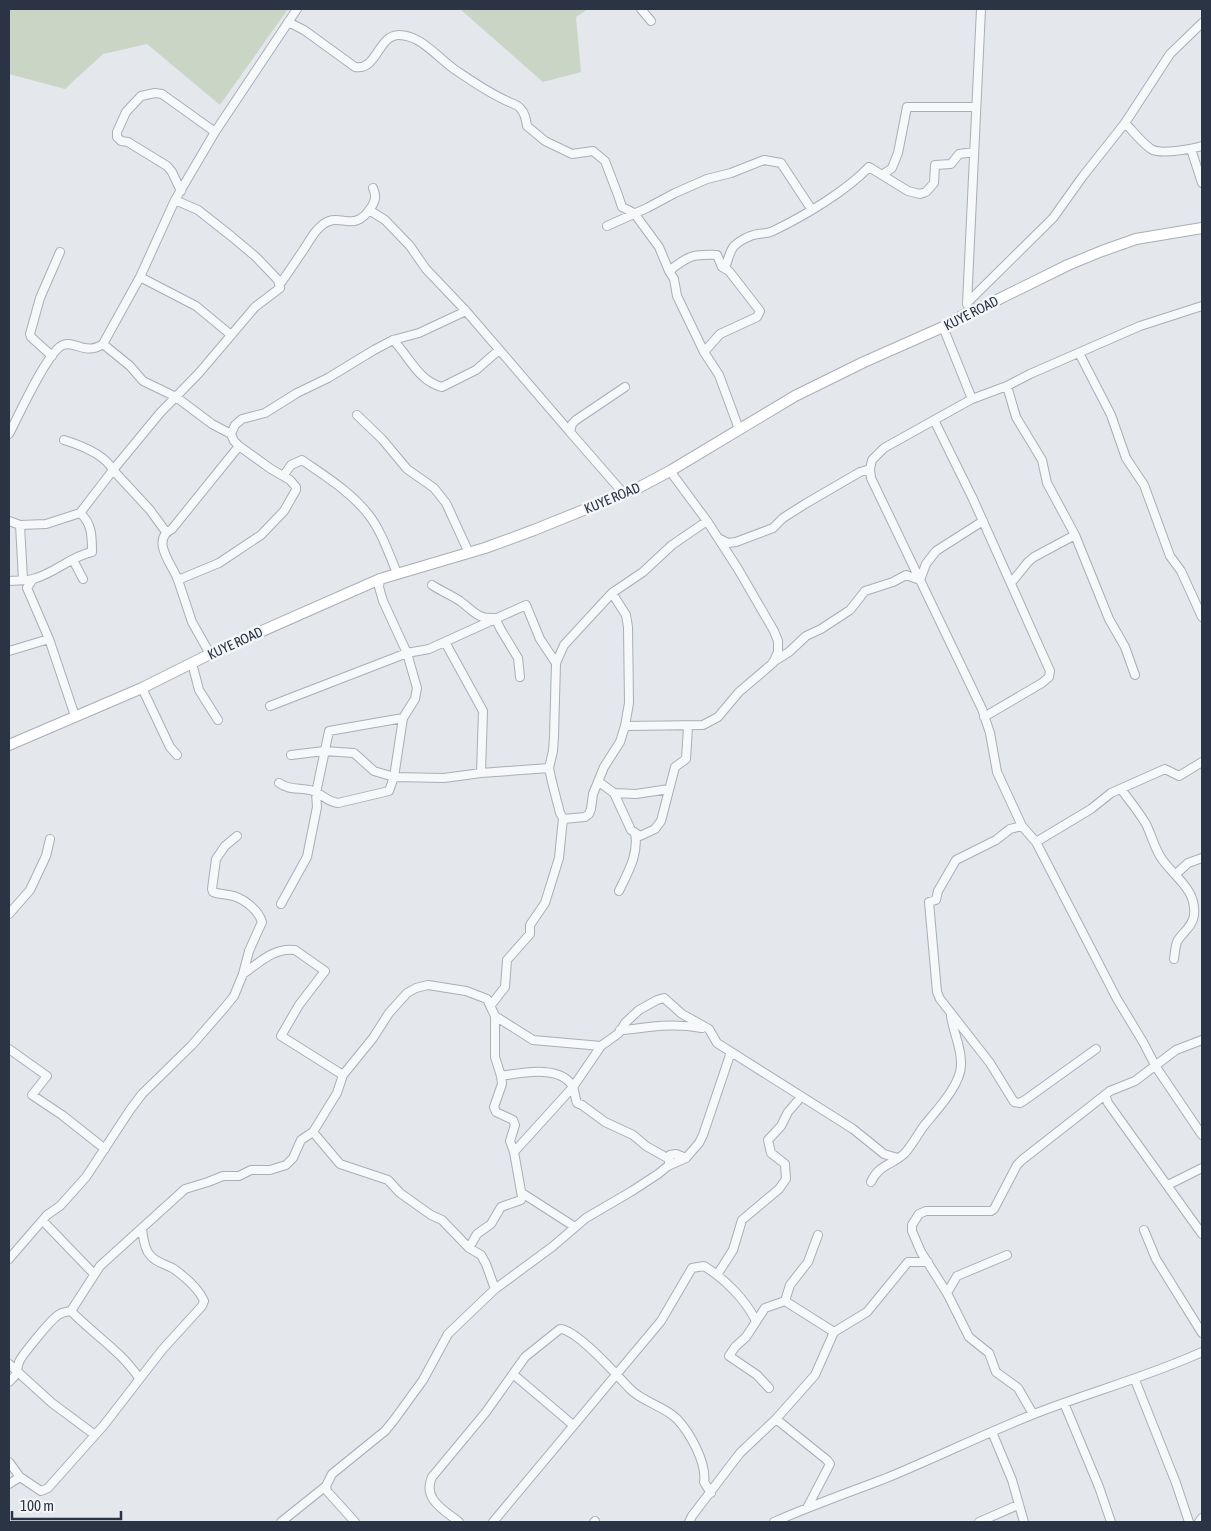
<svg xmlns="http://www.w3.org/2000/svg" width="1211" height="1531" font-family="'Asap Condensed',sans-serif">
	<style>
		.green { fill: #c9d6c5 }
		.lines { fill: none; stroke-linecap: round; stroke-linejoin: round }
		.street-casing { stroke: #a9aeb7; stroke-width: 10 }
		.secondary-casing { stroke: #a9aeb7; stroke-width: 12 }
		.street { stroke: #f7f8fa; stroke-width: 8 }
		.secondary { stroke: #fff; stroke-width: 10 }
		.labels { text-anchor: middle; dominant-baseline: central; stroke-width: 5; stroke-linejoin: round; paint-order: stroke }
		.street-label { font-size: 14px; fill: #2b3445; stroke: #f4f6f9 }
	</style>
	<rect width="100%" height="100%" fill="#e4e7ec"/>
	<!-- green -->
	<path class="green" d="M9,9H288L220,105L147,44L103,54L65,89L9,74Z
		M460,9H588L576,17L581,72L543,82Z"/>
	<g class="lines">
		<defs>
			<path id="street" d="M641,9L651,21
				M288,22L304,30L355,67C377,71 378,35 399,35C421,35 438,58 454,69C472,81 487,92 507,101C511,103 518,105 520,108C525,113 526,119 527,126L545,141L572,154L593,151L605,161L618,195L622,207L634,213L659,247L669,271L674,279L677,296L704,352L719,375L739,429
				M1125,123C1133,131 1141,142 1151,149C1160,155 1192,149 1202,146
				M1191,149L1202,183
				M882,175L892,168L898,153L907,107H976
				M181,191L172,172L167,166L128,142L121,141L117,137V132L126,112L141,96L155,93L162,94L215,132
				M369,210L385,220L410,246L426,269L466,311L570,432
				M607,226L647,208L675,193L707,179L731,173L764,160L781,163L812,210
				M725,268C728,261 729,252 734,246C739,241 750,235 758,234C763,233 767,234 773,231C804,216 845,192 869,167L908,191L920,194L926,192L934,183L935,165L951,164L959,154L974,152
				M669,271C688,256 692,254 717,255L722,267L729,271L760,311L757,317L720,334L704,352
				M140,277L196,306L231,335
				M280,284C288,273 296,261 304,249C309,242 313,233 320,227C339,208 353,237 372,206C376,199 376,195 373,188
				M967,303L1053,218L1083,176L1125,123L1170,54L1202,23
				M967,304L981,9
				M1202,306L1140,326L1030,374L1007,386L972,399L884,448L872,460L870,469L871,478L982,709L990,733L997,772L1022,826L1036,842L1117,999L1143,1042L1156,1067L1202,1135
				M943,327L972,399
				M393,340C409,356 418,381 442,387L476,370L499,350
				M103,344L130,366L143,381L176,397L212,424L231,434L234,441L239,446L271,469L290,480L296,487V490L284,511L261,535L219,563L178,580L192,622L210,654
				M1079,353L1111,415L1126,458L1144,485L1170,556L1181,571L1202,617
				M52,356L31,337L30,334L40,298L60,252
				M1007,386L1016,417L1042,460L1047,483L1075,535L1109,619L1125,647L1135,675
				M357,415L382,439L407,469L434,488L446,503L469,553
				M934,420L973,499L1050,671L1049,677L1042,683L984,717
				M9,434C18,417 48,350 63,345C75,340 85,356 103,344L140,277L175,200L215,132L297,9
				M231,434L235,425L242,419L265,413L297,393L328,378L374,350L393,340L419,333L466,311
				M64,440C80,445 105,455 113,470L150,510L166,532
				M284,475L291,465L302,460C325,476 351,492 368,514C381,530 389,554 397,573
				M624,494L570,432L572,424L576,420L625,387
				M9,521L20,525L46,524L80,513L113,470L160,413L199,373L255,307L280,288L278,280L256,257L231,236L198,210L175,200
				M20,525L23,580
				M718,538L728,543L736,542L773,528L783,518L805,504L860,472L870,469
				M73,560L83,579
				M33,579L27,588L49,639L75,716
				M178,580C172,564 150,540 172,529L239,446
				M9,581C17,580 25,581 33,579C54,574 71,556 92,552C92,537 92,523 80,513
				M1011,583L1028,562L1034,557L1075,535
				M432,585C441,591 451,595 460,601C474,611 476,619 495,618L501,630L518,658L520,677
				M445,642L483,711L481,773
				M9,651L49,639
				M773,662L789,652L806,636L821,629L850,610L865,591L893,582L906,575L920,580L926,564L936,551L983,521
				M192,663L199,690L218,720
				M142,688L170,747L177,755
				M270,706L407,653L429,649L526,605L540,639L556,663
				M625,726L703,725L718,717L739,692L773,663L778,652V641L774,631L738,569L707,521L670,471
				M291,755L324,751L354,753L374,771L394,777L444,778L481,773L549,768
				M599,782L614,793L631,830L640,836L655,829L661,821L675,767L686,759L688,726
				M279,783C290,791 301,787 313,791C323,795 328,802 338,803L389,791L394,777L403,718L415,699L417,688L407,653L383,601L379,587L380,579
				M1121,789C1129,800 1139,812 1146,824C1151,834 1154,846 1160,856C1171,875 1197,888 1194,915C1193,926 1184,931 1178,940C1175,945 1175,953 1174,959
				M614,793L636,794L669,789
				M563,819L585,817L589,814L591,809L593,794L604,767L620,742L625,726L629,703L628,627L626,615L612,593
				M1022,826L1010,829L996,840L956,860L938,891L936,900L929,902L937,992L940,999L990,1063L1014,1102L1020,1103L1025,1100L1096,1049
				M1036,842L1091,809L1111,793L1165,769L1179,776L1202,762
				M1176,874L1188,863L1202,858
				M619,891C628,872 639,854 635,833
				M281,904L307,857L317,807L316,793L329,731L403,718
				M9,914L30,890L46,856L50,839
				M243,974C259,963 274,947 295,950L325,971L299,1005L281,1036L343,1075
				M491,1005L505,987L507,960L530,934V925L545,903L559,858L563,818L560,813L552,782L549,768L553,751L554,736L556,663L564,645L612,593L643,572L672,545L707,521
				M495,1016L533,1040L601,1046
				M620,1030C630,1030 639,1028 649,1027C666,1025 685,1025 702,1028
				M9,1049L47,1076L32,1095L62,1115L105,1149
				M501,1076C521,1073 561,1064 573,1087C575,1092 575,1098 577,1103L582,1105L605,1122L633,1135L646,1146L669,1159
				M1105,1095L1108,1103L1202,1234
				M313,1132L337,1093L343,1075L373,1038L389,1013L407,993L416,988L428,985L466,991L487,999L495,1016V1057L501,1076L502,1084L494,1107L496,1112L513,1120L515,1125L510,1141L514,1152L522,1197L521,1200L501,1207L491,1224L477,1234L469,1248
				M514,1152L573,1087L601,1046L619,1033L625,1023L639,1010L657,1000L664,998L682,1014L709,1029L717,1043L853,1129L884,1154L898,1158
				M669,1162L670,1155L676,1154L686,1158
				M871,1182C879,1164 893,1165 905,1153C912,1145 917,1136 923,1127C935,1112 961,1085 961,1065C962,1048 953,1032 951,1016
				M1168,1185L1202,1168
				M522,1193L575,1227
				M43,1221L94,1274
				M1144,1230L1156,1259L1202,1333
				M9,1259L47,1215L60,1206L86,1177L130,1110L142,1094L192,1045L226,1006L234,996L243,974L249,951L262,922C258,909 242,897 229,895C223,894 218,894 213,892L212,889L216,859L225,846L237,836
				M717,1275L733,1250L742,1220L779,1189L786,1179L785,1164L771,1153L768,1140L781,1126L788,1112L801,1097
				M947,1293L957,1276L1007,1255
				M785,1301L790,1285L808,1262L818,1235
				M785,1301L834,1332
				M9,1364L52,1403L95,1435
				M513,1374L573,1425
				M139,1378C121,1351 93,1334 71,1311L100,1266L185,1189L208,1182L223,1176H239L251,1170H270L286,1165L293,1158L301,1140L313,1132L340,1164L388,1180L400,1193L431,1215L442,1220L469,1248L481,1255L486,1264L495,1289
				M1135,1380L1176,1483L1189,1522
				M9,1382C20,1371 15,1375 19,1362C22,1355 50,1321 57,1316C61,1312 66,1312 71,1311
				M769,1388L757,1375L729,1356L735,1347L746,1337L765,1308L785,1301
				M1064,1403L1099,1487L1111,1522
				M1033,1414L1018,1388L996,1372L989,1353L969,1337L947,1293L921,1252L912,1231V1225L919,1214L926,1211H991L994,1209L1017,1165L1022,1160L1110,1091L1135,1081L1176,1050L1202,1040
				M776,1419L827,1460L830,1464L807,1508
				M992,1432L1012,1480L1024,1522
				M9,1462L20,1477L41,1491L48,1488L104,1425L162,1350L202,1306L204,1301C199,1289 185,1277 174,1269C166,1264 156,1263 150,1255C144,1249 143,1236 142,1229
				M9,1484L20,1477
				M281,1522L326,1486
				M355,1522L327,1491L326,1486L332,1474L385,1431L394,1420L423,1380L448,1334L495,1289L552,1247L586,1218L632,1191L658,1174L668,1166L686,1158L699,1143L703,1135L731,1052
				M459,1522C444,1510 422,1499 432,1477L486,1412L525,1357L560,1329C576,1329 617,1375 629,1388C642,1402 664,1406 677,1419C690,1433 707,1463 704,1482L711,1493
				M493,1522L661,1321L692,1268L704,1266C725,1279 745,1299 756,1321
				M594,1522L595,1521
				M689,1522L692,1516L740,1453L776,1419L815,1375L834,1332L867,1312L908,1262H928
				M774,1522C810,1506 847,1493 884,1479C935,1458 984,1434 1034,1414C1090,1392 1147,1377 1202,1352
				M979,1522L1018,1505
				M1199,1522L1202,1518"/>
			<path id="secondary" d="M9,745L142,688L210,654L380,579L485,548L534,530L638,488L670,471L795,396L864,362L943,327L967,313L991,303L1068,265L1102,251L1136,239L1202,228"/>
		</defs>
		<!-- street casing -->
		<use href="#street" class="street-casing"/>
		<!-- secondary casing -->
		<use href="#secondary" class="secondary-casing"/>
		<!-- street -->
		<use href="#street" class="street"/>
		<!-- secondary -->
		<use href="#secondary" class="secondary"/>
	</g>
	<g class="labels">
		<!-- street labels -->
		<g class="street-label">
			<text transform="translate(971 313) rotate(-27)">KUYE ROAD</text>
			<text transform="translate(612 498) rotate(-23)">KUYE ROAD</text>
			<text transform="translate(235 643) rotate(-25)">KUYE ROAD</text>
		</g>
	</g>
	<!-- border -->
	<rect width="1211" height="1531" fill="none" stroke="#2b3445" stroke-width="20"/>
	<!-- scale -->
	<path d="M12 1511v8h109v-8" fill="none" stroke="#2b3445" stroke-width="2.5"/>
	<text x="20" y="1511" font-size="15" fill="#2b3445" stroke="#f4f6f9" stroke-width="4" paint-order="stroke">100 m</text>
</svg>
